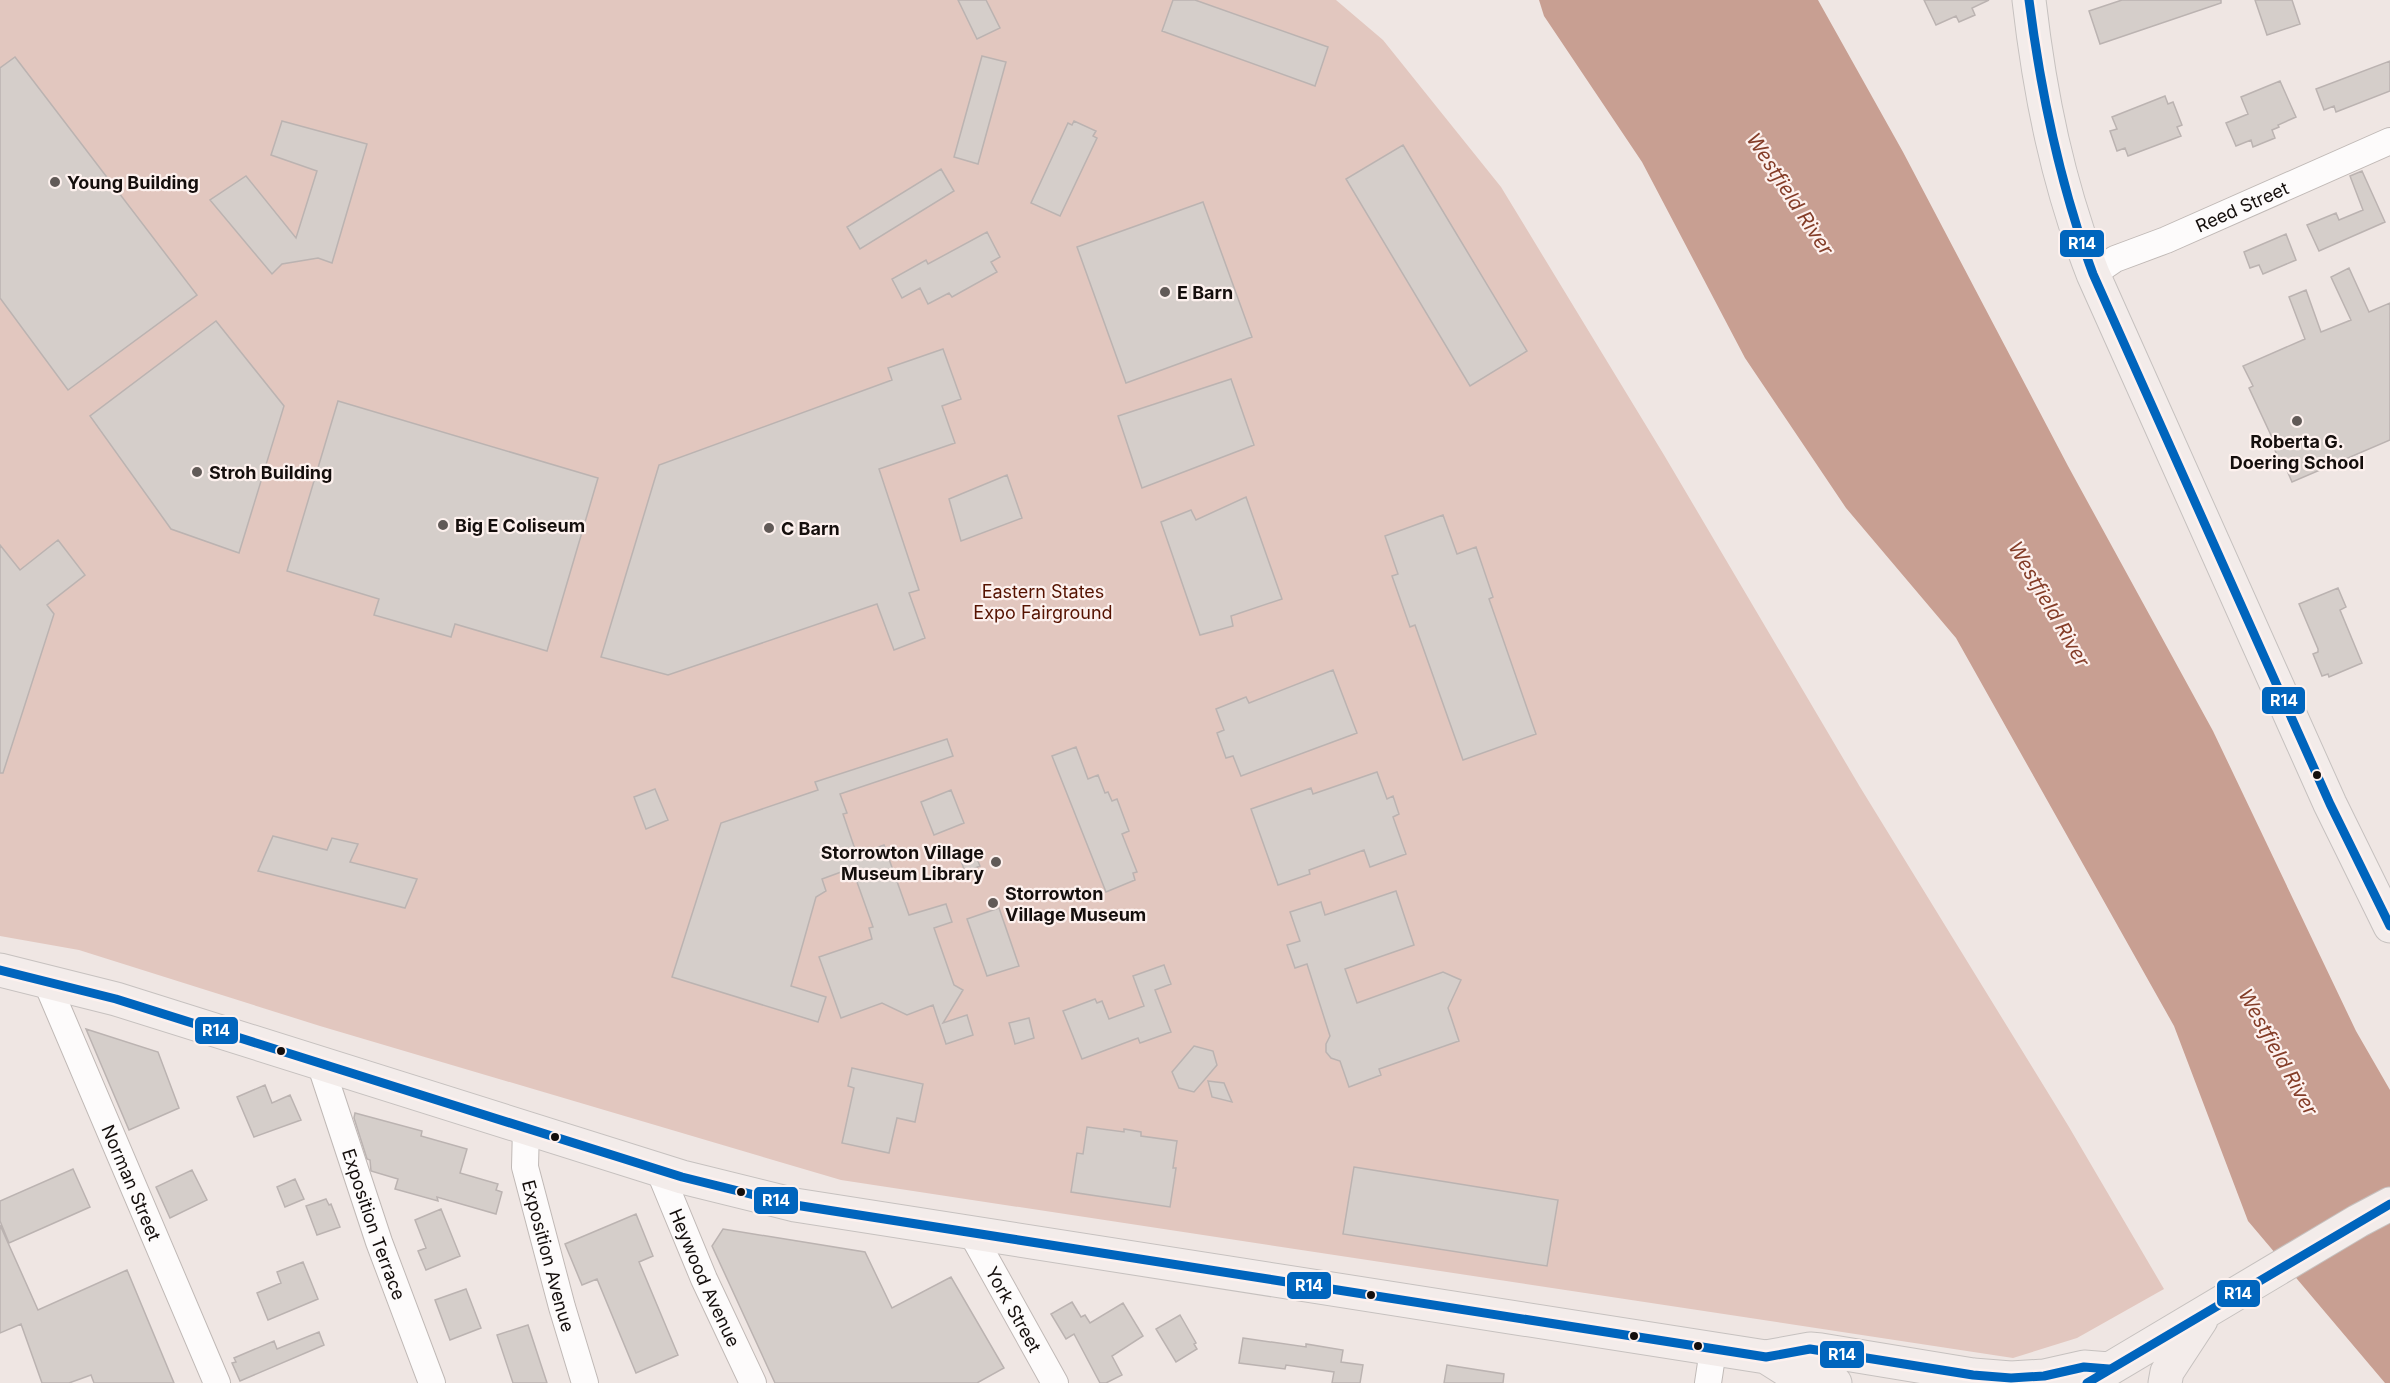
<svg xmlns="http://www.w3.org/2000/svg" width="2390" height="1383" font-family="Inter,sans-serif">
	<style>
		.green { fill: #e2c7bf }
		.water { fill: #c89f92 }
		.building { fill: #d5ceca; stroke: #bbb3b1; stroke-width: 1.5 }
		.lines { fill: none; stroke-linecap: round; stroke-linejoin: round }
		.minor-casing { stroke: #c0b9b6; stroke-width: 28 }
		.major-casing { stroke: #c6c1bf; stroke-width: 35 }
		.minor { stroke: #fdfbfb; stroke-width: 26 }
		.major { stroke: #f3ecea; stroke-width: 33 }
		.bus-1-casing { stroke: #fdf1ee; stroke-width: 14 }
		.bus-1 { stroke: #0065bd; stroke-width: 9 }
		.poi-dot { fill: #615a57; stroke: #fdf1ee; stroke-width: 2 }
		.bus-dot { fill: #140e0c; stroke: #fdf1ee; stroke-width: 2 }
		.labels { text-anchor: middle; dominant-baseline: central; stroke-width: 4.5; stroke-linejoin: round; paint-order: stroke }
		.poi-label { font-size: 18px; font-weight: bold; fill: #140e0c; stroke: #fdf1ee; text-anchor: start }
		.street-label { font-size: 18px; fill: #140e0c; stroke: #fdf1ee }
		.park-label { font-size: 18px; fill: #551200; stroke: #fdf1ee }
		.water-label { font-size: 20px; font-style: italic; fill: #843d28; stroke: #fdf1ee }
		.line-badge { stroke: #fdf1ee; stroke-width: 2 }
		.badge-label { font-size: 16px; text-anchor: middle; font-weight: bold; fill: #fff }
	</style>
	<rect width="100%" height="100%" fill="#efe6e3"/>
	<!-- green -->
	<path class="green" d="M0,0H1336L1383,40L1501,187L1664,455L1860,787L2069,1127L2164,1289L2077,1338L2013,1358L841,1180L320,1026L79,950L0,936Z"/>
	<!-- water -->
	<path class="water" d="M1539,0H1818L1903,152L2068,466L2213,731L2356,1031L2390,1090V1383H2385L2248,1221L2174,1026L1956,638L1846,508L1745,358L1642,162L1544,16Z"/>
	<!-- building -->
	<path class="building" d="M958,0H986L1000,28L977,39Z
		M1173,0H1195L1328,47L1315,86L1162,31Z
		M1924,0H1989L1972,8L1975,15L1959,22L1956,16L1936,25Z
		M2122,0H2221V3L2100,44L2089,11Z
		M2255,0H2292L2300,24L2267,35Z
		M982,56L1006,62L978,164L954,157Z
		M15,57L197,295L68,390L0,298V68Z
		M2390,61V91L2336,112L2334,106L2324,110L2316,89Z
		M2280,81L2296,117L2278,125L2279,127L2272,130L2275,138L2253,147L2251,140L2236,146L2226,123L2248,114L2241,97Z
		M2165,96L2168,104L2173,102L2182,125L2177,127L2181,136L2128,156L2125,148L2117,151L2110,131L2117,129L2112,117Z
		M282,121L367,144L332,263L318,258L282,264L272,274L210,200L246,176L296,238L317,171L271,155Z
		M1074,121L1096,131L1093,136L1097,138L1060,216L1031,203L1068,123L1072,125Z
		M1403,145L1527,351L1470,386L1346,179Z
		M941,169L954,191L860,249L847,227Z
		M2362,171L2385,222L2319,251L2307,225L2336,213L2339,220L2363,210L2350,176Z
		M1203,202L1252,337L1126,383L1077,247Z
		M987,232L1000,257L991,262L997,272L952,297L949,293L928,304L920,288L902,298L892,279L926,260L928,264Z
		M2286,234L2296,260L2263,274L2259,265L2250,268L2244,252Z
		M2349,268L2369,312L2390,303V440L2292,482L2283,461L2280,462L2274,448L2276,446L2249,388L2253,386L2243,366L2305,339L2289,297L2306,290L2321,332L2351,320L2331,277Z
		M216,321L284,406L239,553L171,529L90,416Z
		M943,349L961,399L942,406L955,443L879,469L919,590L909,593L925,638L894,650L877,604L668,675L601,657L659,465L892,380L888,368Z
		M1231,379L1254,445L1142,488L1118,416Z
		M338,401L598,478L547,651L455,624L451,637L374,615L379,599L287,571Z
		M1007,475L1022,518L961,541L949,499Z
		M1246,497L1282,599L1231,616L1233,626L1200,635L1161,522L1191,510L1196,520Z
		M1443,515L1457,554L1476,547L1493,597L1489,599L1536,734L1463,760L1415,625L1410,627L1392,576L1398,574L1385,536Z
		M58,540L85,575L47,605L54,614L3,773H0V545L20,570Z
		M2338,588L2346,607L2340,610L2362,663L2329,677L2328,674L2322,676L2313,654L2318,652V649L2299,604Z
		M1333,670L1357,733L1241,776L1233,756L1226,758L1217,733L1224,730L1216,709L1246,697L1249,703Z
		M947,739L953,756L840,794L847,813L843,814L857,855L884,845L909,915L946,904L952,922L934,928L954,985L963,990L943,1023L967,1015L973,1035L946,1044L933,1005L907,1015L882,1003L841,1018L819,957L872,939L869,928L873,927L852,868L822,879L826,891L816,897L791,986L826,997L818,1022L672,977L721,823L818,790L815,782Z
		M1076,747L1088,779L1098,775L1105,793L1108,792L1112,801L1117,799L1129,831L1122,834L1137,872L1133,873L1135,880L1106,892L1052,756Z
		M1377,772L1387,799L1393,796L1399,814L1393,817L1406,854L1370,867L1364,850L1309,870L1310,874L1278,885L1251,809L1311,788L1313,794Z
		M655,789L668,820L646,829L634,797Z
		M951,790L964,823L934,835L921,802Z
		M273,836L327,850L332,838L358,844L350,862L417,879L405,908L258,871Z
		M974,852L980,866L965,872L960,858Z
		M1396,891L1414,945L1345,969L1357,1003L1443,972L1461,980L1448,1008L1459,1041L1379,1069L1381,1075L1349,1087L1340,1061L1331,1058L1326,1052V1044L1330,1036L1307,964L1295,968L1287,945L1300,941L1290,912L1321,902L1325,915Z
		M999,908L1019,966L987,976L967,919Z
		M1164,965L1171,984L1155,990L1171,1032L1140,1043L1138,1038L1082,1059L1063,1011L1095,999L1097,1003L1102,1001L1109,1019L1144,1006L1133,976Z
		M1029,1018L1034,1038L1015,1044L1009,1023Z
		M86,1029L158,1052L179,1108L129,1130Z
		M1194,1046L1213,1051L1217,1065L1194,1092L1179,1088L1172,1072Z
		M852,1068L923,1084L915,1122L897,1118L889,1153L842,1143L854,1088L848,1086Z
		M1208,1081L1224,1083L1232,1102L1212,1097Z
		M265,1085L272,1103L290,1095L301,1120L254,1137L237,1097Z
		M355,1113L422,1131L421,1136L467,1149L460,1173L498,1184L496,1190L502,1192L496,1214L437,1197L438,1201L395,1189L398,1179L371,1171L370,1160L367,1159L354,1118Z
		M1087,1127L1124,1132V1129L1141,1132V1136L1177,1141L1173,1168H1176L1170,1207L1071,1192L1077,1153L1083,1154Z
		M1354,1167L1558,1200L1547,1266L1343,1234Z
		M73,1169L90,1207L9,1243L0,1221V1201Z
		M192,1170L207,1200L170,1218L156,1187Z
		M295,1179L304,1199L285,1207L277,1187Z
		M326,1199L329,1205L331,1204L340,1227L317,1235L306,1206Z
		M441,1209L460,1256L426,1270L418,1251L426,1248L415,1220Z
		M636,1214L653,1256L639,1262L678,1355L636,1373L597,1279L582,1285L565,1244Z
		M0,1225L38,1310L127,1270L174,1383H94L91,1375L69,1383H42L21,1324L0,1333Z
		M723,1229L865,1252L892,1308L951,1277L1004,1368L977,1383H775L712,1246Z
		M303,1262L318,1299L268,1320L257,1293L281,1283L277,1272Z
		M466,1289L481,1328L450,1340L435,1300Z
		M1072,1302L1081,1317L1085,1315L1090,1323L1123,1303L1143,1336L1112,1356L1122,1375L1106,1383H1100L1074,1334L1066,1339L1051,1314Z
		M1180,1315L1196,1343L1194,1344L1197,1349L1176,1362L1156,1329Z
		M528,1325L547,1383H513L497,1335Z
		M319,1332L324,1345L240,1381L232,1363L236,1362L234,1358L274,1341L277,1349Z
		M1243,1338L1306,1347V1344L1343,1350L1341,1362L1363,1365L1360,1383H1332L1334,1372L1286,1365L1285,1369L1239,1363Z
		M1447,1365L1504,1374L1503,1383H1444Z"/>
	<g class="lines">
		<defs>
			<g id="minor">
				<path id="s1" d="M2093,274L2115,259L2166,240L2390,141"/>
				<path id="s2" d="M46,981L217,1383"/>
				<path id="s3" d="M320,1063L379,1242L432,1383"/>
				<path id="s4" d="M526,1127L525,1167L562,1307L585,1383"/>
				<path id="s5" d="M659,1170L704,1279L753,1383"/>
				<path id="s6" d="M972,1234L1055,1383"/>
				<path d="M1708,1383L1713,1350"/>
			</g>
			<path id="major" d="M2029,0C2040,96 2058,184 2093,274L2330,804L2390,926
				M0,970L116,999L682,1177L795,1205L1766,1357L1810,1349L1821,1350L1973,1375L2011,1378L2044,1376L2084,1367L2109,1369
				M1766,1357L1796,1376L1835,1383
				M2091,1380L2358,1221L2390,1204
				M2165,1383L2167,1372L2201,1320"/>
		</defs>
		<!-- minor casing -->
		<use href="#minor" class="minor-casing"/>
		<!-- major casing -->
		<use href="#major" class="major-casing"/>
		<!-- minor -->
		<use href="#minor" class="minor"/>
		<!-- major -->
		<use href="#major" class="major"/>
		<defs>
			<path id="bus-1" d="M2029,0C2041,94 2060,185 2093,274L2330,804L2390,926
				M0,970L116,999L682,1177L795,1205L1766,1357L1810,1349L1973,1375L2011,1378L2044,1376L2084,1367L2109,1369
				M2087,1383L2390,1204"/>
		</defs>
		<!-- bus-1 casing -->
		<use href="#bus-1" class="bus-1-casing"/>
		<!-- bus-1 -->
		<use href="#bus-1" class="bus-1"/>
	</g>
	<!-- markers -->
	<g class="poi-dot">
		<circle cx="55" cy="182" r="6"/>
		<circle cx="1165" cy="292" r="6"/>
		<circle cx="2297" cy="421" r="6"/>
		<circle cx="197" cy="472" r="6"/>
		<circle cx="443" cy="525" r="6"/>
		<circle cx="769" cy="528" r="6"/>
		<circle cx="996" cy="862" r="6"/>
		<circle cx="993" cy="903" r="6"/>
	</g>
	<g class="bus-dot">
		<circle cx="2317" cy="775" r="5"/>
		<circle cx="281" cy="1051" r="5"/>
		<circle cx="555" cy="1137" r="5"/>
		<circle cx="741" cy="1192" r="5"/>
		<circle cx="1371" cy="1295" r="5"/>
		<circle cx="1634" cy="1336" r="5"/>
		<circle cx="1698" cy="1346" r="5"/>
	</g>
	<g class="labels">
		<!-- poi labels -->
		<g class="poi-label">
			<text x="67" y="182">Young Building</text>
			<text x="1177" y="292">E Barn</text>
			<text x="2297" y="441" text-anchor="middle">Roberta G.<tspan x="2297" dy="21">Doering School</tspan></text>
			<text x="209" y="472">Stroh Building</text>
			<text x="455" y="525">Big E Coliseum</text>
			<text x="781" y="528">C Barn</text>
			<text x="984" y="852" text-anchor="end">Storrowton Village<tspan x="984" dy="21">Museum Library</tspan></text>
			<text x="1005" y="893">Storrowton<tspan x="1005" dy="21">Village Museum</tspan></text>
		</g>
		<!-- street labels -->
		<g class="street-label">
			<text stroke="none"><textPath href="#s1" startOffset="164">Reed Street</textPath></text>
			<text stroke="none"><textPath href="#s2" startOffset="219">Norman Street</textPath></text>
			<text stroke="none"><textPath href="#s3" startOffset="170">Exposition Terrace</textPath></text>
			<text stroke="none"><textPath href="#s4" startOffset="132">Exposition Avenue</textPath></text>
			<text stroke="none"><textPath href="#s5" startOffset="117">Heywood Avenue</textPath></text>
			<text stroke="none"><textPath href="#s6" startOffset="86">York Street</textPath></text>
		</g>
		<!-- park labels -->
		<g class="park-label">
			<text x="1043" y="591">Eastern States<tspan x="1043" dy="21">Expo Fairground</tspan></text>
		</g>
		<!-- water labels -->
		<g class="water-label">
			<text transform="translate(1790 194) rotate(57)">Westfield River</text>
			<text transform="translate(2049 604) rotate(60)">Westfield River</text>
			<text transform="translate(2278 1052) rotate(61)">Westfield River</text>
		</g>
	</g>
	<g class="line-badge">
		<rect x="2059" y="229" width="46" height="29" rx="6" fill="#0065bd"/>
		<rect x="2261" y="686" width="45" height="29" rx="6" fill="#0065bd"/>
		<rect x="194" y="1016" width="45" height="29" rx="6" fill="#0065bd"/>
		<rect x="753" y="1186" width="46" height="29" rx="6" fill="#0065bd"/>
		<rect x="1286" y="1271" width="46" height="29" rx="6" fill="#0065bd"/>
		<rect x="2216" y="1279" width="45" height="29" rx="6" fill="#0065bd"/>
		<rect x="1819" y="1340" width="46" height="29" rx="6" fill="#0065bd"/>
	</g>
	<g class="badge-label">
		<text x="2082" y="249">R14</text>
		<text x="2284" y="706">R14</text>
		<text x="216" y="1036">R14</text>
		<text x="776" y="1206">R14</text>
		<text x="1309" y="1291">R14</text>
		<text x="2238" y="1299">R14</text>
		<text x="1842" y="1360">R14</text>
	</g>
</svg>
